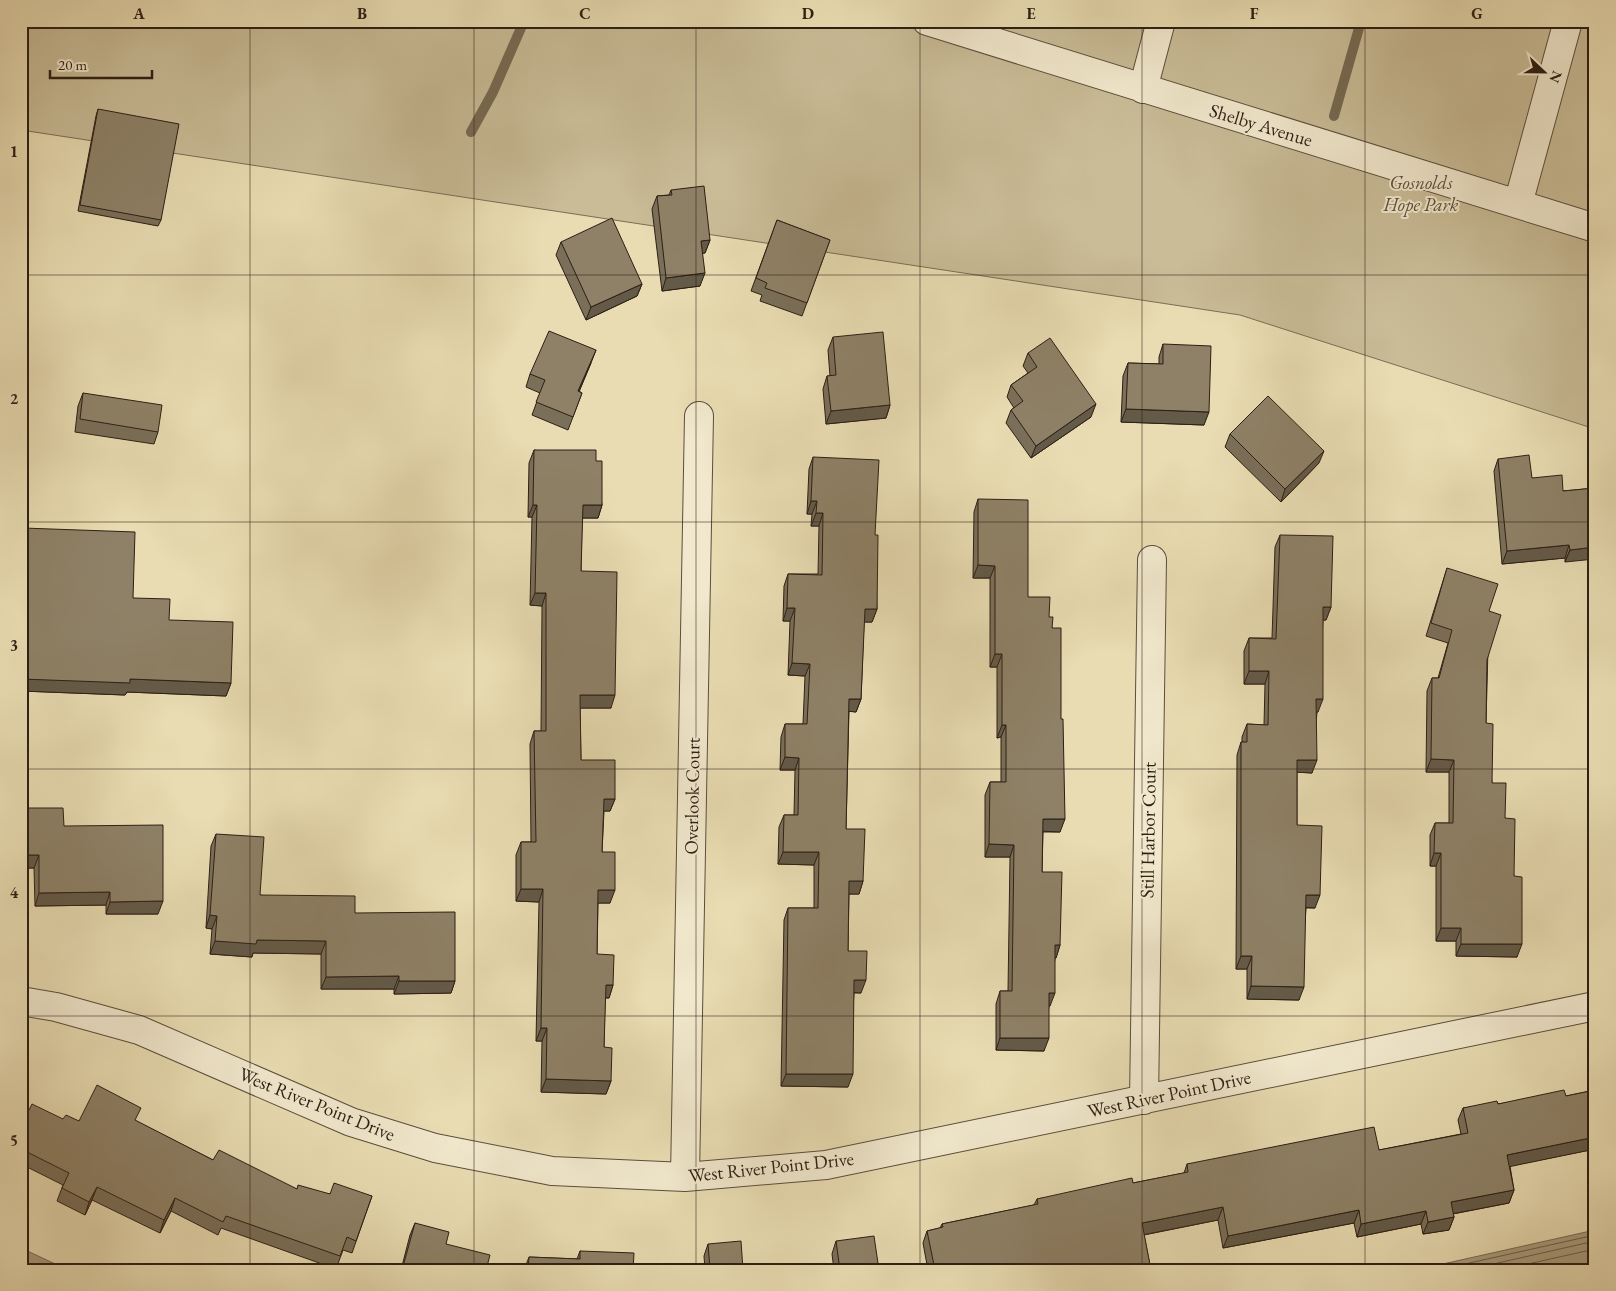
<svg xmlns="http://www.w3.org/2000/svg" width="1616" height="1291" font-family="'EB Garamond',serif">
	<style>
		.green { fill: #c9bc97; stroke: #7a6e56 }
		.water { fill: #a99c7d; stroke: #776a53 }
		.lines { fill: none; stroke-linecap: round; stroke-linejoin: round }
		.shore { stroke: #6a5e49; stroke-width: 1 }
		.stream { stroke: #776a53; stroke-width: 10 }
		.minor-casing { stroke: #5b4e3c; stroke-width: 30 }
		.minor { stroke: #f1e8cd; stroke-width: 28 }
		.wall { fill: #7a6f59; stroke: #2c1f15 }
		.shaded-wall { fill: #635a48; stroke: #2c1f15 }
		.building { fill: #8e8167; stroke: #2c1f15 }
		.grid { fill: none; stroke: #2c1f15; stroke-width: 1; stroke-opacity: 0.55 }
		.labels { text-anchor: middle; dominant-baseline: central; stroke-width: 4; stroke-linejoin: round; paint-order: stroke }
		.street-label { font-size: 19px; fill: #2c1f15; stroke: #f1e8cd }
		.park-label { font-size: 19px; font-style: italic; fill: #5b4e3c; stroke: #f1e8cd }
		.neatline { fill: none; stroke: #2c1f15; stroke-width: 2 }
		.grid-label { font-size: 16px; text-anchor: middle; font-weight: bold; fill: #2c1f15 }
	</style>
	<rect width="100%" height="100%" fill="#e9dcb2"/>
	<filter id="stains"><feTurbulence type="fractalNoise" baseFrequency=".004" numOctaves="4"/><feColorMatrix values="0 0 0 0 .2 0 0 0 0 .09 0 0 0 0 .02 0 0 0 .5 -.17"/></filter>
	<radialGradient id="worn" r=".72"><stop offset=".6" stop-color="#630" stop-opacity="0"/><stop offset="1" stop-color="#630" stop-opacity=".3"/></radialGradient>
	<!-- green -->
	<path class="green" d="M21,21H1595V429L1240,315L21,130Z"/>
	<!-- water -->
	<path class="water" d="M1595,1230V1270H1416Z
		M21,1248L68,1270H21Z"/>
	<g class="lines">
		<!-- shore -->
		<path class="shore" d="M1438,1270L1595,1235
			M1467,1270L1595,1241
			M1501,1270L1595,1249"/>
		<!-- stream -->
		<path class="stream" d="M1334,116L1361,21
			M471,132L493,92L524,21"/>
		<defs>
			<path id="minor" d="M927,21L1595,228
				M1143,89L1161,21
				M1518,204L1568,21
				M21,1001L56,1007L139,1030L351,1122L435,1148L552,1171L685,1177L826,1165L1595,1006
				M1144,1100L1152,560
				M685,1177L699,416"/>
		</defs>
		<!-- minor casing -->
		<use href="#minor" class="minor-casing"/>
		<!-- minor -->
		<use href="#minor" class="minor"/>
	</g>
	<!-- wall -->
	<path class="wall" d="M98,109L161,220L158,226L78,211L96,116Z
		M671,190L710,240L705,253H702L700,286L662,291L652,209L657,196L669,195Z
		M777,220L830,240L802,316L760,301L762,295L751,291Z
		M561,242L642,284L637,296L586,320L556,255Z
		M833,337L890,405L886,418L826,424L823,389L827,376H830L828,350Z
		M1163,344L1204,425L1121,422L1123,376L1128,363L1159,364V357Z
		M1028,353L1091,417L1031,458L1006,423L1011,410L1014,408L1007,397L1011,385L1028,373L1023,366Z
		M591,363L579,391L582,393L568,430L532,415L540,393L526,387L530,374Z
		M83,393L158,432L154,444L75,432L78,406Z
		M1230,434L1319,463L1281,502L1225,447Z
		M534,450L596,461L602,505L598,518H582L581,571L611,708H580L581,760L615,799L610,811H604L602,852L610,903H598L597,954L613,985L609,998H605L604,1047L611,1081L606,1094L541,1092L542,1041H536L539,902L516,901V855L521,842H531L530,744L534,731H541L542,606L530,605L532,517H528L529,463Z
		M813,457L875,535L877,609L872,622H864L861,699L856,712L849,711L846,829L863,881L859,894H849L848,951L861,993H854L848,1087L781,1086L784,920L788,908H814V865L778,864L779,827L784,815H794L795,770H780L781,737L785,724H803L805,676L788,675L790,621H783L784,586L788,574H818L819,526H811L812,514H807L809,469Z
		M1498,459L1532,478L1563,491L1595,488L1565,562V558L1502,564L1494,471Z
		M978,499L1028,597L1049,617L1052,628L1060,832H1043L1042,872L1060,945L1056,958H1055L1050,1006H1049L1044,1051L996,1050V1004L1000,991H1008L1010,857H985V795L990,782H1001V737L997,738V667H990V578H973L974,512Z
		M23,528L133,598L169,620L231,683L226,696L127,692L125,695L21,691V532Z
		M1280,535L1331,607L1326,620H1323L1318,712H1317L1312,773L1297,772V825L1315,908H1306L1299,1000L1247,999V969H1236L1237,755L1241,742H1242V737L1247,724L1264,725L1265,684H1244V651L1249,638H1272L1275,547Z
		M1447,568L1489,611L1486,723L1492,783L1505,818L1514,876L1517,957L1456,956V941H1436V866H1430V835L1435,823H1449V772H1426L1427,691L1432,678H1438L1448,643L1426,636Z
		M64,826L158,914H106V905L35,906L34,868H21Z
		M216,834L260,895L355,913L455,981L451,993L394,994V989H321V954L253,953L252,957L210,954L212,929L206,928L211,846Z
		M1595,1090V1149L1510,1166L1514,1190L1509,1203L1453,1214L1454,1217L1449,1230L1423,1234L1421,1224L1357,1237L1354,1223L1223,1248L1218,1220L1144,1235L1151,1270H928L923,1243L927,1231L940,1228L942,1224L1034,1205L1037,1199L1133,1183L1184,1173L1187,1164L1379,1150L1461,1134L1458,1120L1463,1108L1566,1096Z
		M79,1121H136L213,1160L297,1189L330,1194L372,1196L352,1253L343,1250L336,1269L221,1228L218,1235L171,1211L160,1233L92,1200L85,1215L57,1201L63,1185L21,1164V1126Z
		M415,1223L446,1244L486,1270H401L410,1235Z
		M836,1241L879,1270H834L832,1254Z
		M708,1244L743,1270H705L704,1256Z
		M580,1251L633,1270H524L529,1257L577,1259Z"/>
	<!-- shaded-wall -->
	<path class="shaded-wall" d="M710,240L705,253L696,254L701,241Z
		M705,273L700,286L662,291L666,278Z
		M642,284L637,296L586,320L591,307Z
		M596,350L591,363L574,404L578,391Z
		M1096,404L1091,417L1031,458L1036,446Z
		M890,405L886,418L826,424L831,411Z
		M1126,409L1209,412L1204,425L1121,422Z
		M1324,451L1319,463L1281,502L1285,489Z
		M811,501H817L812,514H807Z
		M533,505H537L532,517H528Z
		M583,505H602L598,518H578Z
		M816,513H823L819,526H811Z
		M1569,545L1565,558L1502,564L1507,551Z
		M1595,547V559L1565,562L1570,550Z
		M978,565L995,566L990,578H973Z
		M535,593H546L542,606L530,605Z
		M1323,607H1331L1326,620H1318Z
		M787,608H795L790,621H783Z
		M865,609H877L872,622H860Z
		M995,654H1002L997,667H990Z
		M792,663L810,664L805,676L788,675Z
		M1249,671H1269L1265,684H1244Z
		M21,679H130L231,683L226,696L127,692L125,695L21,691Z
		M580,695H615L611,708H575Z
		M849,699H861L856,712L845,711Z
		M1316,699H1323L1318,712H1312Z
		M1002,725H1006L1001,737L997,738Z
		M785,757L799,758L795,770H780Z
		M1431,759L1454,760L1449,772H1426Z
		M1297,760H1317L1312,773L1293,772Z
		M604,799H615L610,811H600Z
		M1043,819H1065L1060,832L1039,831Z
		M989,844L1014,845L1010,857H985Z
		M783,852H819L814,865L778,864Z
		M1434,853H1441L1436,866H1430Z
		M21,855H39L34,868H21Z
		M849,881H863L859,894H845Z
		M521,889H543L539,902L516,901Z
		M598,890H615L610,903H594Z
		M110,892L106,905L35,906L39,893Z
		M1306,895H1320L1315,908L1302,907Z
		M163,901L158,914H106L110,902Z
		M210,915L217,916L212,929L206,928Z
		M1441,928H1461L1456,941H1436Z
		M257,940L326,941L321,954L253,953L252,957L210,954L215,941Z
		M1461,944H1522L1517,957L1456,956Z
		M1055,945H1060L1056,958H1050Z
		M1241,956H1252L1247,969H1236Z
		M399,976L394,989H321L326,977Z
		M854,980H866L861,993L850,992Z
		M399,981H455L451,993L394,994Z
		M606,985H613L609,998L601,997Z
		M1251,986L1304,987L1299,1000L1247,999Z
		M1049,993H1055L1050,1006H1044Z
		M541,1028H547L542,1041H536Z
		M1000,1038H1049L1044,1051L996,1050Z
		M786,1074H853L848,1087L781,1086Z
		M546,1079L611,1081L606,1094L541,1092Z
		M1595,1137V1149L1503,1168L1507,1155Z
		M97,1187L92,1200L85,1215L89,1202Z
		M1514,1190L1509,1203L1446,1215L1451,1202Z
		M175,1198L171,1211L160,1233L164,1220Z
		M1223,1207L1218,1220L1137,1236L1142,1223Z
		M1359,1210L1354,1223L1223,1248L1228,1236Z
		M1426,1211L1421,1224L1357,1237L1361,1224Z
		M1454,1217L1449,1230L1423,1234L1428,1222Z
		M1050,1266L1049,1270H1033Z"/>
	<!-- building -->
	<path class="building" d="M98,109L179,124L161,220L80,205Z
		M704,186L710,240L701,241L705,273L666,278L657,196L672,195L671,190Z
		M612,218L642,284L591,307L561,242Z
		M777,220L830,240L807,303L765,288L767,283L756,278Z
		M549,331L596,350L578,391L582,393L573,417L536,402L545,380L530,374Z
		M883,332L890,405L831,411L827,376L836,375L833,337Z
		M1050,338L1096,404L1036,446L1011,410L1023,401L1011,385L1037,367L1028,353Z
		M1163,344L1211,346L1209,412L1126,409L1128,363L1163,364Z
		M83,393L162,405L158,432L80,419Z
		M1268,396L1324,451L1285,489L1230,434Z
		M534,450H596V461H602V505H583L581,571L617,572L615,695H580L581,760H615V799H604L602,852H615V890H598L597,954L614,955L613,985H606L604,1047L612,1048L611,1081L546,1079L547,1028H541L543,889H521V842H536L534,731H546V593H535L537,505H533Z
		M1529,455L1532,478L1562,475L1563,491L1595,488V547L1570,550L1569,545L1507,551L1498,459Z
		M813,457L879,460L875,535H878L877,609H865L861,699H849L846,829H865L863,881H849L848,951H867L866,980H854L853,1074H786L788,908H818L819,852H783L784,815H798L799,758L785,757V724H807L810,664L792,663L795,608H787L788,574L822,575L823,513H816L817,501H811Z
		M978,499L1028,500V597H1050L1049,617H1053L1052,628H1061V719H1063L1065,819H1043L1042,872H1062L1060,945H1055V993H1049V1038H1000V991H1012L1014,845L989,844L990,782H1006V725H1002V654H995V566L978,565Z
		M23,528L135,532L133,598L170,599L169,620L233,622L231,683L130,679V683L21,679V560Z
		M1280,535L1333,536L1331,607H1323V699H1316L1317,760H1297V825L1322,826L1320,895H1306L1304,987L1251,986L1252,956H1241V742H1247V724L1268,725L1269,671H1249V638L1276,639Z
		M1447,568L1498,584L1489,611L1501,615L1487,660L1486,723L1493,724L1492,783H1506L1505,818L1515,819L1514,876L1522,877V944H1461V928H1441V853H1434L1435,823H1453L1454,760L1431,759L1432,678H1439L1452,630L1431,623Z
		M21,808H63L64,826L163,825V901L110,902V892L39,893V855H21Z
		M216,834L264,837L260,895L355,896V913L455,912V981H399V976L326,977V941L257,940L256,944L215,941L217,916L210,915Z
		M97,1085L141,1108L135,1120L213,1160L219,1150L297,1189L298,1185L330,1194L334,1183L372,1196L356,1241L347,1237L340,1256L226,1216L223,1222L175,1198L164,1220L97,1187L89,1202L62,1188L69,1173L21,1149V1126L32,1104L63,1119L66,1115L79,1121Z
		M1564,1090L1566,1096L1595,1090V1137L1507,1155L1514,1190L1451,1202L1454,1217L1428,1222L1426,1211L1361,1224L1359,1210L1228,1236L1223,1207L1142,1223L1151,1270H1051L1050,1266L1033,1270H935L927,1231L943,1227L942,1224L1038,1204L1037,1199L1132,1178L1133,1183L1188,1172L1187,1164L1374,1127L1379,1150L1468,1133L1463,1108L1497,1101L1498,1104Z
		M415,1223L449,1232L446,1244L490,1255L486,1270H402Z
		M874,1236L879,1270H840L836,1241Z
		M741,1241L743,1270H710L708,1244Z
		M580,1251L634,1253L633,1270H528L529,1257L580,1259Z"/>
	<!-- grid -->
	<path class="grid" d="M250,21V1270M474,21V1270M696,21V1270M920,21V1270M1142,21V1270M1365,21V1270M21,275H1595M21,522H1595M21,769H1595M21,1016H1595"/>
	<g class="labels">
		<!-- street labels -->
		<g class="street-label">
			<text transform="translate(1261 125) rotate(17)">Shelby Avenue</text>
			<text transform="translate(692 796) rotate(-89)">Overlook Court</text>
			<text transform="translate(1148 830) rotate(-89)">Still Harbor Court</text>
			<text transform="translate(1169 1094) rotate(-12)">West River Point Drive</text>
			<text transform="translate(317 1104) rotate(22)">West River Point Drive</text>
			<text transform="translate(771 1167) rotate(-6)">West River Point Drive</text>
		</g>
		<!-- park labels -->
		<g class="park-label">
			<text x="1421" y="182">Gosnolds<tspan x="1421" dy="22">Hope Park</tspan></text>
		</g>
	</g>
	<!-- margin -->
	<rect width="1616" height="1291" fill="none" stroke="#e9dcb2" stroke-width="55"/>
	<!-- north arrow -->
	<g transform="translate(1544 72) rotate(112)" stroke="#f1e8cd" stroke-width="4" paint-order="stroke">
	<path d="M0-4L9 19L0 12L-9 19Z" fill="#2c1f15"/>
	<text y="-8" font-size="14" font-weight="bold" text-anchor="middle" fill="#2c1f15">N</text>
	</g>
	<!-- scale -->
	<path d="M50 70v8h102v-8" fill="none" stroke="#2c1f15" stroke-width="2.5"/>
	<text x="58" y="70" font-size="15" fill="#2c1f15" stroke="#f1e8cd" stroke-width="4" paint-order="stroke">20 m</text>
	<rect x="28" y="28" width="1560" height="1236" class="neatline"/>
	<g class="grid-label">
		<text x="139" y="19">A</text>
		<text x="362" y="19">B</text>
		<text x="585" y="19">C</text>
		<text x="808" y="19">D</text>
		<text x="1031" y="19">E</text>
		<text x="1254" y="19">F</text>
		<text x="1477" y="19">G</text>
		<text x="14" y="157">1</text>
		<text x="14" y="404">2</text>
		<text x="14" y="651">3</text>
		<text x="14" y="898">4</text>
		<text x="14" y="1146">5</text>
	</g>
	<rect width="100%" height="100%" filter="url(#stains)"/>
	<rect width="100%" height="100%" fill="url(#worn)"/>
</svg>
